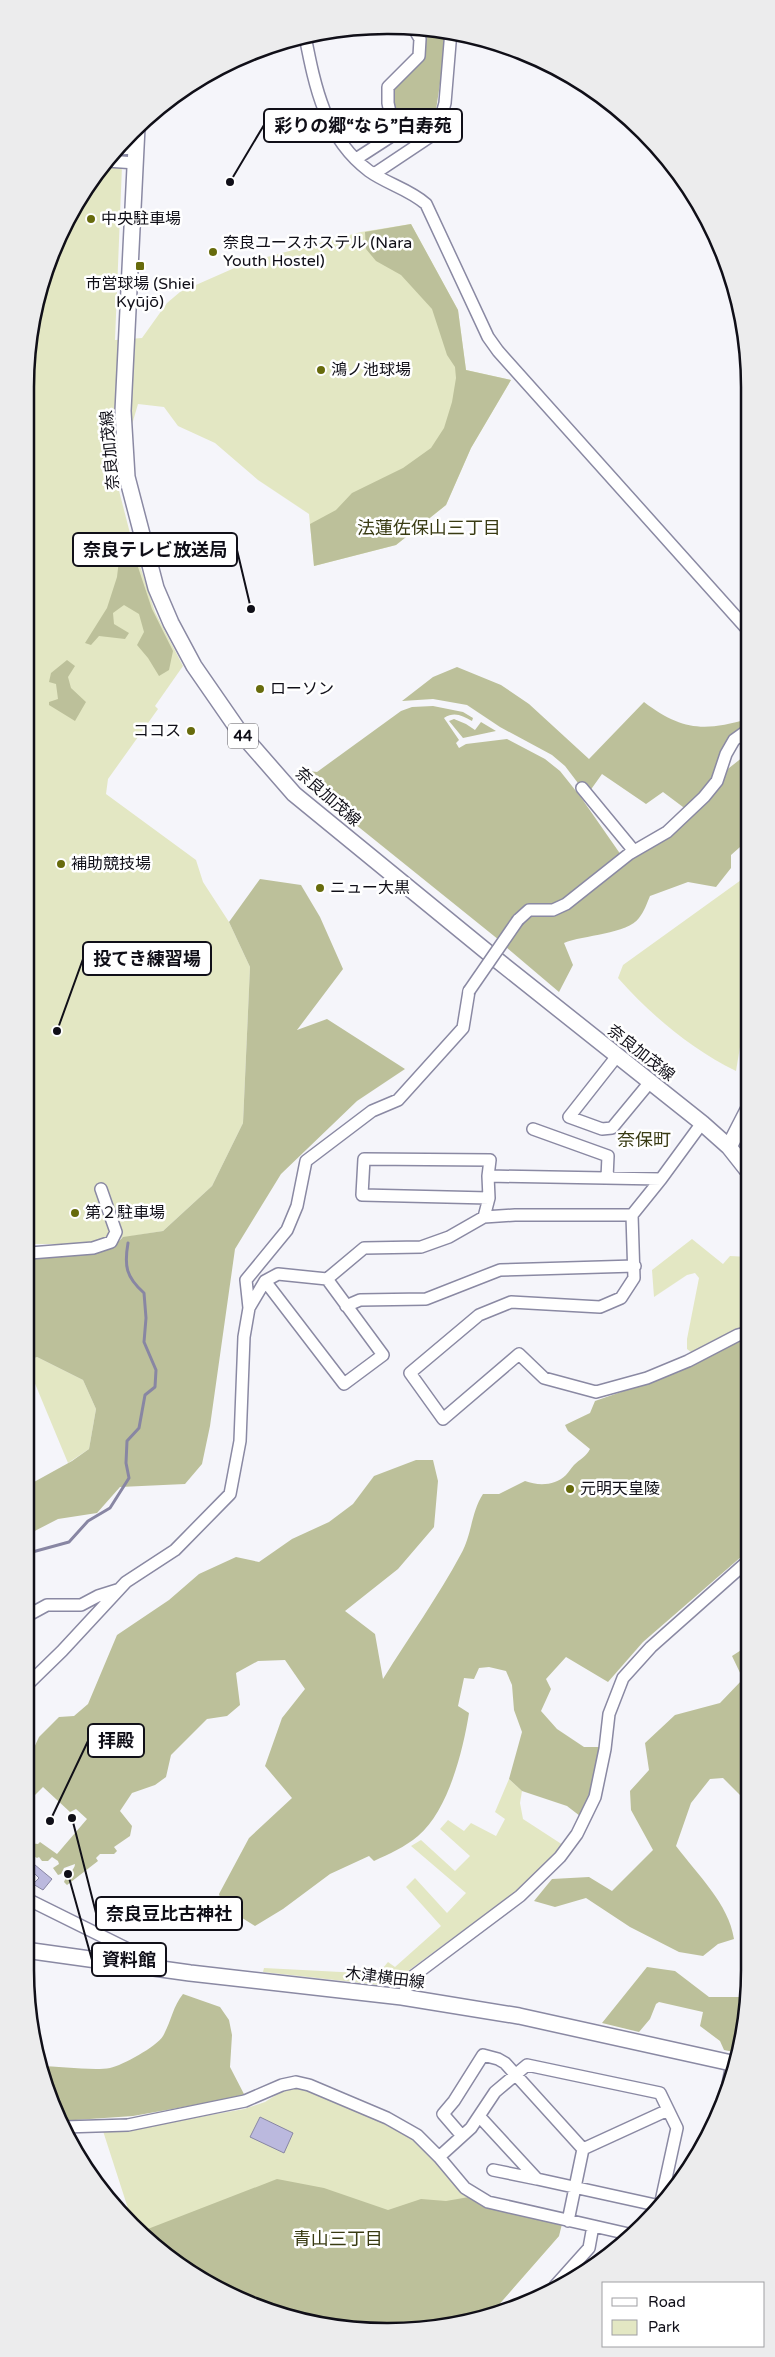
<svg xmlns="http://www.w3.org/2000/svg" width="775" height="2357" font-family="'Varela Round','Noto Sans JP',sans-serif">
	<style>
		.green { fill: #e3e7c3 }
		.forest { fill: #bcc09a }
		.water { fill: #bbb9de; stroke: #8886a3 }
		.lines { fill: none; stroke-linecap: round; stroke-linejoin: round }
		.stream { stroke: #8886a3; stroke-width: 3 }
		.minor-casing { stroke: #8a89a3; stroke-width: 14 }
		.major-casing { stroke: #8a89a3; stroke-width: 18 }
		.minor { stroke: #fff; stroke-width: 11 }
		.major { stroke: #fff; stroke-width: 15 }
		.minor-bridge-casing { stroke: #8a89a3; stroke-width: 14; stroke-linecap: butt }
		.minor-bridge { stroke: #fff; stroke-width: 11 }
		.poi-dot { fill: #676b0c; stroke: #fff; stroke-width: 2 }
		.labels { text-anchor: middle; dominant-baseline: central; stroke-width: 5; stroke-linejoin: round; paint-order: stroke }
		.shield { fill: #fff; stroke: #58575d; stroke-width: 1 }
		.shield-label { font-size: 15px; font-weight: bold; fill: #100f18 }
		.poi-label { font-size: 16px; fill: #100f18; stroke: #fff; text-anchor: start }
		.street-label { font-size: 16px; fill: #100f18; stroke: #fff }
		.neighbourhood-label { font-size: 18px; fill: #393b13; stroke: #fff }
		.rim { fill: none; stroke: #100f18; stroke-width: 2.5 }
		.leader { fill: none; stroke: #100f18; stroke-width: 2 }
		.callout-dot { fill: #100f18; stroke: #fff; stroke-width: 2 }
		.callout { fill: #fff; stroke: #100f18; stroke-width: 2 }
		.callout-label { font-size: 18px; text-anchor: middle; font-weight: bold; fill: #100f18 }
	</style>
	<rect width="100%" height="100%" fill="#f5f5fa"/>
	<!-- green -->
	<path class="green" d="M123,141L115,340L142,338L167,303L180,292L248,262L361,232L411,224L458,310L466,370L511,380L471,448L446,505L396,545L314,566L309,514L258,480L215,443L178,426L164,407L138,404L116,479L132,541L155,612L183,666L155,706L158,709L108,779L106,794L196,860L203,882L229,922L250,967L243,1123L212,1186L163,1231L85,1244H27L25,1241V387L32,316L53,249L86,186Z
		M748,875V1027L741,1041L736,1071C691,1049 652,1016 618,978L623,965Z
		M692,1239L723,1264L730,1256L749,1257V1329L724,1335L691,1352L687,1349V1339L699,1278L695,1273L687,1275L654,1297L652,1270Z
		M37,1357L83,1380L96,1409L89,1449L68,1463L26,1362Z
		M509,1779L522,1791L520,1803L523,1819L563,1845L521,1888L393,1982L380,1985L263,1972L264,1968L360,1973L364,1966L378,1974L388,1962L395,1967L441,1926L406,1887L415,1878L447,1913L466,1893L411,1846L421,1840L455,1871L470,1856L440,1829L448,1820L464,1831L471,1823L496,1836L505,1819L495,1812Z
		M291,2089H304L401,2130L421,2144L469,2197L559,2236L488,2317L481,2320L411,2331L340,2329L227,2294L167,2257L134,2227L103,2131L127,2130L244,2109L265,2102L279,2093Z"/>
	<!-- forest -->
	<path class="forest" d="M415,28L448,31L434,123L396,120L392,91C408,75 441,50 415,28Z
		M411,224L458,310L466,370L511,380L471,448L446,505L396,545L314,566L310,524L336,510L352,493L403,468L431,448L444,428L452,402L456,378L455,367L447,355L432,309L401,275L376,261L366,249L365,232Z
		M129,540L152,609L173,651L169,670L159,676L148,658L137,645L144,632L139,614L124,605L113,613L114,624L129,633L125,639L99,636L91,645L85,643L107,608L117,577L121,543Z
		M67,660L75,666L68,677L71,688L86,702L75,721L49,705V702L58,699L56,684L49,682L51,673Z
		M457,667L501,685L529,704L589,759L644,702C681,730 703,732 748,719V726L711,783L687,810L663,792L646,804L602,774L587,795L565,766L552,755L500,727L467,705L433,699L402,701L433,677Z
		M433,706L463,712L473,718L472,721C462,716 455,711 444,718L459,740L456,743L459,748L466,744L507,739L545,759L560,771L580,796L621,855L591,876L567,898L554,904L526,907L499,940L340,812L302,776L309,771L317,772L401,711L412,707Z
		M454,719L466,724L475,730L481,722L496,731L463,738L449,721Z
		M748,753V840L731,855V868L716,887L688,882L650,896C647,903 644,912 639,918C628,934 583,935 564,943L573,965L559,992L506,947L526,917L530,914H548L664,837L724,772Z
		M260,879L301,885L320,917L343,969L297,1030L327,1019L405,1069L357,1101L281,1174L235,1249L210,1426L202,1464L185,1484L120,1487L97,1513L58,1519L25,1536V1487L72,1461L89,1449L96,1409L83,1380L37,1357L25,1362V1254L114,1246L123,1237L163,1231L212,1186L243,1123L250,967L229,922Z
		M749,1335V1550L643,1642L608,1682L566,1657L546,1679L551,1689L541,1711L557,1729L584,1747H601L596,1777L580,1816L567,1806L522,1791L509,1779L522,1732L514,1710L512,1685L506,1671L489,1667L479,1668L474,1679L464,1678L458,1706L469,1713C463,1751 448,1811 418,1836C405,1847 389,1854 374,1861L369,1856L330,1874L283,1909L255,1926L239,1916L227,1921L219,1894L249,1838L292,1798L265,1766L282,1718L305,1689L285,1660L258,1661L236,1673L240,1705L227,1716L207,1719L171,1755L166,1777L155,1785L132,1793L120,1811L132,1826L130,1836L114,1847L117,1851L114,1854H100L96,1858L98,1861L67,1885L64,1882C66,1875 75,1870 75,1864L64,1868L61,1874L58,1875L53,1868L59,1864L58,1861L52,1857L48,1861H42L39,1857L37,1858L29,1854L26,1847L29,1843L38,1844L40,1842L57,1854L87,1819L76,1809L70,1812L43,1787L35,1795L25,1800V1753L32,1752L39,1737L59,1717L74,1716L88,1704L117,1635L169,1600L199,1574L236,1557L259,1562L292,1539L329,1522L353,1504L374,1476L416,1460H433L438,1481L434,1527L398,1569L345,1611L375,1634L383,1679C409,1637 438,1597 461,1554C472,1535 471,1512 483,1494H499L525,1481C538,1486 555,1486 566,1475C569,1472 571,1468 574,1465C580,1459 586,1457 590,1449L568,1431L565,1425L590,1413L595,1401L679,1372L727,1343Z
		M749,1645L750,1817L745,1800L723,1778L710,1779L691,1803L676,1846C697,1874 729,1904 734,1939L718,1944L703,1956L679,1952L630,1927L586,1898L555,1907L534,1901L552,1879L589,1877L612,1891L653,1850L631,1810L630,1791L649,1770L645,1743L675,1715L720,1703L743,1679L732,1656Z
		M647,1967L675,1971L709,1997H747L743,2040L739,2053L724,2050L720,2041L700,2026L703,2012L659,2002L656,2004L650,2019L639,2032L602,2023Z
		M183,1994L220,2007L229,2020L232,2035L230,2067L245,2096L133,2116L61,2121L52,2108L40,2066C58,2066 93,2071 110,2068C123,2065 156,2047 163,2036C171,2022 173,2006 183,1994Z
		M277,2179L324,2188L388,2210L421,2199L446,2201L469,2197L490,2208L562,2224L559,2236L488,2317L481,2320L411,2331L340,2329L227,2294L167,2257L140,2232Z"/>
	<!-- water -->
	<path class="water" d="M29,1860L52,1879L43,1890L33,1884L39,1878L35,1874L31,1877L25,1875V1863Z
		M260,2117L293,2133L284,2153L250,2137Z"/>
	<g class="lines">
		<!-- stream -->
		<path class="stream" d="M25,1554L69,1542L88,1521L110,1508L129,1478L126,1463L127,1441L139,1428L145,1395L155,1387L156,1370L144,1342L146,1318L144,1293C126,1277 124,1266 128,1243"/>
		<defs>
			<path id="minor" d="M305,36C315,87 325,138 369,171C387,184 409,189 426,204L488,337L498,351L747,629
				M117,149L136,148
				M356,159L390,137L394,131L388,103V87L419,56L420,39L413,27
				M107,161L136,163
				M374,174L437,132L445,103L451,31
				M582,788L634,851
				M518,920L529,910H553L566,904L629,854L667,832L704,797L717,781L726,754L734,740L748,730
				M617,1056L569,1117L602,1129L612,1128L650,1082
				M533,1129L608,1156L607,1178
				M488,1176L490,1160L364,1159L362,1195L489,1198
				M632,1215L634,1278L621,1298L600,1307L511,1302L479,1315L410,1373L443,1419L519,1354L544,1378L596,1392L647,1378L688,1361L738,1335L749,1332
				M484,1217L489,1198L488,1176L661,1179
				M25,1248L30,1253L93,1248L111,1242L116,1232L101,1189
				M265,1281L344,1384L383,1355L327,1279
				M346,1306L360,1300L426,1299L500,1270L635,1266
				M249,1308L246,1280L287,1230L297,1206L306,1161L372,1111L398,1100L463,1028L469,991
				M25,1617L47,1605H81L98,1596L117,1590
				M25,1687L62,1651L126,1582L175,1550L230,1494L240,1441L244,1337L249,1308L265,1281L278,1274L327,1279L364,1248L421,1247L449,1237L484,1217L515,1215H632L661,1179L702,1123
				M25,1898L140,1955L143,1967
				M402,1997L412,1977L520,1896L560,1857L577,1834L595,1797L605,1749L609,1714L623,1678L651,1647L749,1560
				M725,2099L732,2064
				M479,2116L537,2179L660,2206
				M64,2127L128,2125L245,2101L282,2085L296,2082L309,2085L387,2118L417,2135L439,2157L465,2188L488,2202L633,2235
				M462,2136L443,2114L454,2101L483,2055L498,2059L505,2063L583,2149L568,2221
				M583,2149L668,2110
				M439,2157L471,2128L495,2092L527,2065L660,2093L677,2128L660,2206
				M493,2170L537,2179
				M555,2286L589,2248L593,2226"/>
			<path id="major" d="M137,127L123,411L127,477L156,588L171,623L194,666L239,731L294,794L492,956L702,1123L729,1147L748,1171
				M729,1147L748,1110
				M25,1950L190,1973L402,1997L519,2016L736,2064"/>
		</defs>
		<!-- minor casing -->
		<use href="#minor" class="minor-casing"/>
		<!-- major casing -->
		<use href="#major" class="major-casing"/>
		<!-- minor -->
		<use href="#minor" class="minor"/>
		<!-- major -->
		<use href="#major" class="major"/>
		<defs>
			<path id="minor-bridge" d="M469,991L518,920"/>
		</defs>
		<!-- minor-bridge casing -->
		<use href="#minor-bridge" class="minor-bridge-casing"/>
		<!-- minor-bridge -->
		<use href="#minor-bridge" class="minor-bridge"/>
	</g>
	<!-- markers -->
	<g class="poi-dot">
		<circle cx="91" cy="219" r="5"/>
		<circle cx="213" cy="252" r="5"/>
		<rect x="135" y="261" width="10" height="10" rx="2.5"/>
		<circle cx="321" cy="370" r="5"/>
		<circle cx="260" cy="689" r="5"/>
		<circle cx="191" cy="731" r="5"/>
		<circle cx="61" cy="864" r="5"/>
		<circle cx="320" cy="888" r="5"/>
		<circle cx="75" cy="1213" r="5"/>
		<circle cx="570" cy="1489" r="5"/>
	</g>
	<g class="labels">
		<!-- shield labels -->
		<rect class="shield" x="228" y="723.5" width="30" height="25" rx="4"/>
		<g class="shield-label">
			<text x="243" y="736">44</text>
		</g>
		<!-- poi labels -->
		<g class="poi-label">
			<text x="101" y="219">中央駐車場</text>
			<text x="223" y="243">奈良ユースホステル (Nara<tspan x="223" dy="18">Youth Hostel)</tspan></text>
			<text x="140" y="284" text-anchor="middle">市営球場 (Shiei<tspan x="140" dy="18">Kyūjō)</tspan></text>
			<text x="331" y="370">鴻ノ池球場</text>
			<text x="270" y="689">ローソン</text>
			<text x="181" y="731" text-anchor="end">ココス</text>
			<text x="71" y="864">補助競技場</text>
			<text x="330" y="888">ニュー大黒</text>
			<text x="85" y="1213">第２駐車場</text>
			<text x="580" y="1489">元明天皇陵</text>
		</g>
		<!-- street labels -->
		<g class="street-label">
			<text transform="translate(110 450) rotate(-95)">奈良加茂線</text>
			<text transform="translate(328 797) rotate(41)">奈良加茂線</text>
			<text transform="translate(641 1053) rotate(38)">奈良加茂線</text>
			<text transform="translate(385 1978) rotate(7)">木津横田線</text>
		</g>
		<!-- neighbourhood labels -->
		<g class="neighbourhood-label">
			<text x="429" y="528">法蓮佐保山三丁目</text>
			<text x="644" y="1140">奈保町</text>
			<text x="338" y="2239">青山三丁目</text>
		</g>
	</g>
	<!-- crop -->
	<path d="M0 0H775V2357H0ZM387 34H388A353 353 0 0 1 741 387V1970A353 353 0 0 1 388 2323H387A353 353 0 0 1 34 1970V387A353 353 0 0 1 387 34Z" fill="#ececed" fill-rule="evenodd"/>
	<path class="rim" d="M387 34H388A353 353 0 0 1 741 387V1970A353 353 0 0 1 388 2323H387A353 353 0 0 1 34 1970V387A353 353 0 0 1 387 34Z"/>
	<!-- callouts -->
	<path class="leader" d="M230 182L264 125M251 609L237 550M57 1031L83 959M50 1821L88 1741M72 1818L96 1913M68 1874L92 1960"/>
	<g class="callout-dot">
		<circle cx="230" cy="182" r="5"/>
		<circle cx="251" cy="609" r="5"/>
		<circle cx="57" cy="1031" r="5"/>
		<circle cx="50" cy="1821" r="5"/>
		<circle cx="72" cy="1818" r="5"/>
		<circle cx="68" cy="1874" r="5"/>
	</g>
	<g class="callout">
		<rect x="264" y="109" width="198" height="33" rx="5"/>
		<rect x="73" y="533" width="164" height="33" rx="5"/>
		<rect x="83" y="942" width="128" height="33" rx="5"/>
		<rect x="88" y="1724" width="56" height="33" rx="5"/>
		<rect x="96" y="1897" width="146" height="33" rx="5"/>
		<rect x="92" y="1943" width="74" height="33" rx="5"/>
	</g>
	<g class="callout-label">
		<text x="363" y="132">彩りの郷“なら”白寿苑</text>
		<text x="155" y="556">奈良テレビ放送局</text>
		<text x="147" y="965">投てき練習場</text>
		<text x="116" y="1747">拝殿</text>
		<text x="169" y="1920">奈良豆比古神社</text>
		<text x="129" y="1966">資料館</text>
	</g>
	<!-- legend -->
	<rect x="602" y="2282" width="162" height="65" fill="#ffffff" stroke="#9f9fa3"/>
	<rect x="612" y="2298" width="25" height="8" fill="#ffffff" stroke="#9f9fa3"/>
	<text x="648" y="2307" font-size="15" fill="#100f18">Road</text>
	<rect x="612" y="2320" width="25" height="15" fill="#e3e7c3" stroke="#9f9fa3"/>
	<text x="648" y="2332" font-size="15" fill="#100f18">Park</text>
</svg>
